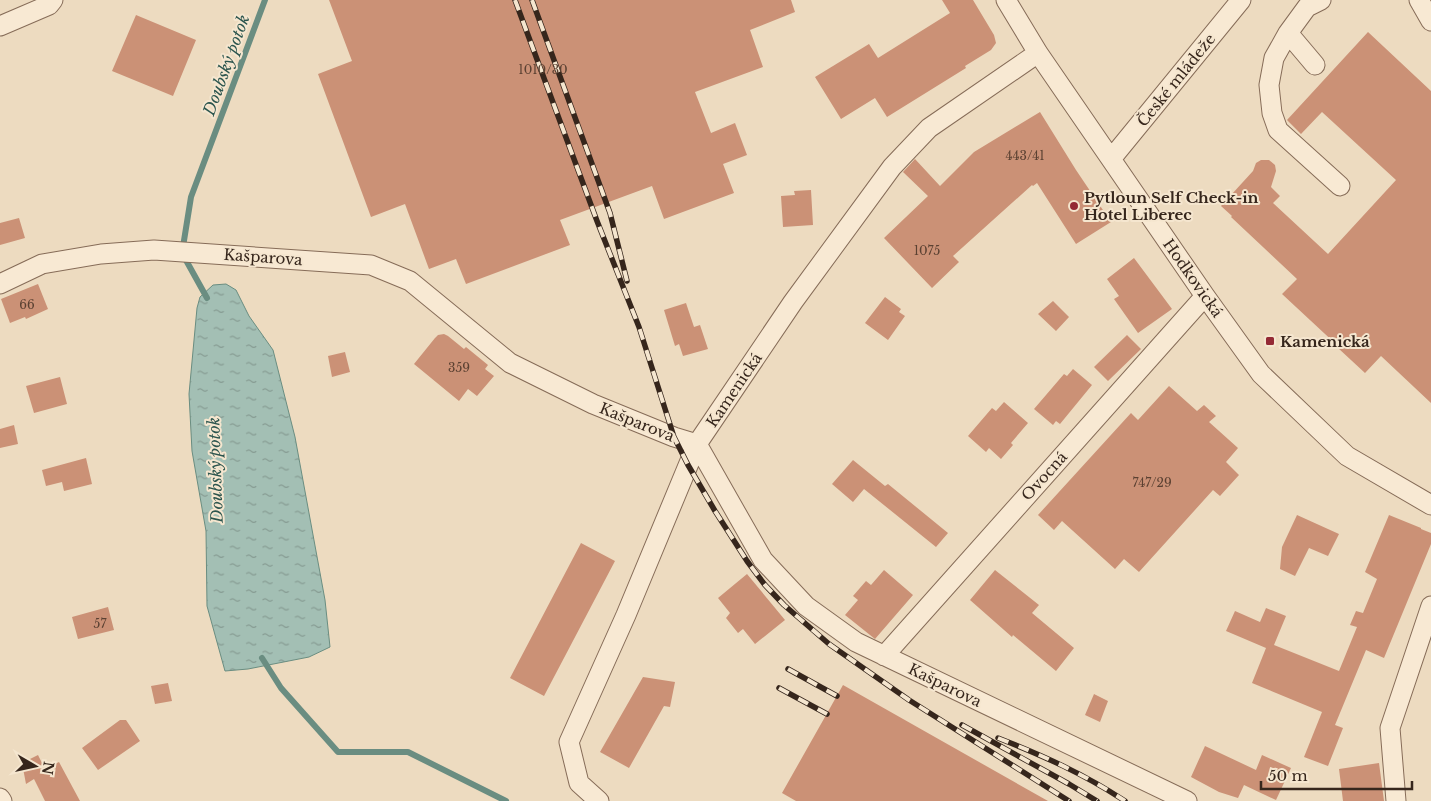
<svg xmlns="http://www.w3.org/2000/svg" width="1431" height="801" font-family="'Libre Baskerville',serif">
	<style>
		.water { fill: url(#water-ripples); stroke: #6a8d81 }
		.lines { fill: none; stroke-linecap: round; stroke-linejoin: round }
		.stream { stroke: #6a8d81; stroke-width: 6 }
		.building { fill: #cb9176 }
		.minor-casing { stroke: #866c58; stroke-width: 21 }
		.minor { stroke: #f8e9d3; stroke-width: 19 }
		.rail-casing { stroke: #36261c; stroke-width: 5.5 }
		.rail { stroke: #f5e6cf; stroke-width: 4; stroke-dasharray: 11; stroke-linecap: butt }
		.poi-dot { fill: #942934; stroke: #f5e6cf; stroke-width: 2 }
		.labels { text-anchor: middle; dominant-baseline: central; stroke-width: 4; stroke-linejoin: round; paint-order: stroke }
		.number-label { font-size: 12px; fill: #5b4132 }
		.street-label { font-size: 15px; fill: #36261c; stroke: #f5e6cf }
		.poi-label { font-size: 15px; font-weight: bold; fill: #36261c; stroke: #f5e6cf; text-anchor: start }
		.water-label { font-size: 16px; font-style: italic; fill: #2c554e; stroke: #f5e6cf }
	</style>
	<defs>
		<pattern id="water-ripples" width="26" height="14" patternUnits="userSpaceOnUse" patternTransform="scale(1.25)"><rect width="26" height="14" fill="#a3bfb4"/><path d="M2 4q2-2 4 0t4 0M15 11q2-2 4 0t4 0" fill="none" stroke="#869b92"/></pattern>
	</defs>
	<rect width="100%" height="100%" fill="#eddbc0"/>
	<!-- water -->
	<path class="water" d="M226,284L236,290L249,316L273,350L295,437L325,600L330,647L309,657L248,669L225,671L207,606L206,531L192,451L189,394L197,308L200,297L213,285Z"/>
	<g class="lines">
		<!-- stream -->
		<path class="stream" d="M207,298L182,253L191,197L265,0
			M262,658L281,688L338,752H408L506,801"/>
	</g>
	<!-- building -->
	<path class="building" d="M329,0H791L795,12L750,30L763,67L695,92L711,133L735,123L747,155L723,164L734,193L664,219L652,186L560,220L570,245L466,284L456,259L429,269L405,204L371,217L318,74L352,61Z
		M942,0H973L994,35L996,43L991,50L965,66L966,68L887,117L875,98L841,119L815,77L869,44L878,58L950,13Z
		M136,15L196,40L173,96L112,71Z
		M1368,32L1431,91V403L1381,356L1365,373L1338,348L1339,347L1282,294L1297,279L1231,217L1232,216L1221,206L1253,171L1256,163L1261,160H1269L1275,165L1276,171L1271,187L1280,196L1273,203L1328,254L1396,180L1322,112L1301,134L1287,120Z
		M1040,112L1076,170L1111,222L1076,244L1037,183L1033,186L1032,185L953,256L959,262L932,288L884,238L928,196L903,172L915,159L940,186L974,152Z
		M811,190L813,225L783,227L781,196L795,195L794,191Z
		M19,218L25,238L0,245V223Z
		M1134,258L1172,309L1138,333L1114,299L1119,296L1107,279Z
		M38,284L48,309L26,319L25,317L10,323L1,299Z
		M885,297L901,309L899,312L905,316L888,340L865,323Z
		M1053,301L1069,317L1056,331L1038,314Z
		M686,303L694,327L700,325L708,349L683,356L679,344L675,346L664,310Z
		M444,334L448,336L464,349L466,347L488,365L485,369L494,376L477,396L468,389L459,401L414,364L435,338L438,335Z
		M1127,335L1141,349L1108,381L1094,367Z
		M345,352L350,372L332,377L328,356Z
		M1073,369L1092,385L1060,424L1056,421L1053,425L1034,409L1064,374L1067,376Z
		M60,377L67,404L34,413L26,386Z
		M1169,386L1197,411L1204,405L1216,416L1209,422L1238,448L1226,462L1239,475L1220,496L1213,490L1139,572L1124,559L1115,569L1062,521L1054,530L1038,515L1131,413L1138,420Z
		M1004,402L1028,423L1011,443L1013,445L1001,459L989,448L986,452L968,436L992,408L996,411Z
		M14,425L18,444L0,448V429Z
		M86,458L92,484L64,491L62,482L46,486L42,470Z
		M853,460L885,486L888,484L948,533L936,547L864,489L853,502L832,484Z
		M1297,515L1339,534L1328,556L1309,548L1295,576L1280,569L1282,547Z
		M1389,515L1421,528V529L1431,533V544L1384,658L1366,650L1335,725L1343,728L1328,766L1304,757L1322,712L1252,683L1266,648L1226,631L1235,611L1260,622L1266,608L1286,616L1274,645L1339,671L1357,627L1350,625L1356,611L1363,613L1377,579L1365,572Z
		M581,543L615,561L544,696L510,678Z
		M884,570L913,595L875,639L845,615L858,600L853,596L866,581L871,585Z
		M995,570L1039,605L1032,613L1074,648L1056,671L1013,635L1012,637L970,600Z
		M747,574L785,620L755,644L743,629L738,633L726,618L730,613L718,598Z
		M108,607L114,630L78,639L72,617Z
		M643,677L675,682L670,707L664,706L629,768L600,752Z
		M168,683L172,701L155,704L151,686Z
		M843,685L1048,801H796L782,793Z
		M1094,694L1108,701L1100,722L1085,715Z
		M120,720H126L140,741L98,770L82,748Z
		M1205,746L1256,770L1262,755L1291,768L1276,800L1244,785L1238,798L1219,792L1191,777Z
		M38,755L45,769L59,762L80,801H45L34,779L26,784L22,763Z
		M1379,763L1384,801H1343L1339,769Z"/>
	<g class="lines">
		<defs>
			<path id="minor" d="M1006,0L1038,53L1205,296L1261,374L1347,456L1431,505
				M1321,0L1307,7L1288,33L1274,58L1269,85L1272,113L1278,130L1340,186
				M1419,0L1431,21
				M0,26L49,5L53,0
				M1288,33L1315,65
				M1111,159L1241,0
				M0,284L42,264L101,254L154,250L371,265L410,281L510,363L593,404L674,437L697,444L763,560L806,606L856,642L1187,801
				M884,656L1205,296
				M0,798L2,801
				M599,801L579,783L569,742L626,615L697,444L793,302L892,167L929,128L1038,53
				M1396,801L1390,728L1431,606"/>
		</defs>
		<!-- minor casing -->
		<use href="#minor" class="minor-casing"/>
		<!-- minor -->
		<use href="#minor" class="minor"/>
		<defs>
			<path id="rail" d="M515,0L597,221L639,327L674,437L688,465L715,511L747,561L765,585L784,605L829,644L909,700L1069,801
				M532,0L610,213L627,281
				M788,669L837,696
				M779,688L827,714
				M962,725L1069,784L1097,801
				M998,738C1044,756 1084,774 1125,801"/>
		</defs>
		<!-- rail casing -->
		<use href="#rail" class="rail-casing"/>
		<!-- rail -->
		<use href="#rail" class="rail"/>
	</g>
	<!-- markers -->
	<g class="poi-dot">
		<circle cx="1074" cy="206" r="5"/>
		<rect x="1265" y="336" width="10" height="10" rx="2.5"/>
	</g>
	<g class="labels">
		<!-- number labels -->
		<g class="number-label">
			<text x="543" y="69">1010/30</text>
			<text x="1025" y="155">443/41</text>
			<text x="927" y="250">1075</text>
			<text x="27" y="304">66</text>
			<text x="459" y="367">359</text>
			<text x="1152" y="482">747/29</text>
			<text x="100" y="623">57</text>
		</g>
		<!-- street labels -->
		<g class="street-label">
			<text transform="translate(1176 80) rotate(-51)">České mládeže</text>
			<text transform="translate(263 257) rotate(4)">Kašparova</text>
			<text transform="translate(1193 278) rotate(55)">Hodkovická</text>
			<text transform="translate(734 390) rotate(-56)">Kamenická</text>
			<text transform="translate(637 422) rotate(22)">Kašparova</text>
			<text transform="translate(1044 476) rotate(-48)">Ovocná</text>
			<text transform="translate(945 685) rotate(26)">Kašparova</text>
		</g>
		<!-- poi labels -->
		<g class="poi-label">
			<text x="1084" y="197">Pytloun Self Check-in<tspan x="1084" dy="17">Hotel Liberec</tspan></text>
			<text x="1280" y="341">Kamenická</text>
		</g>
		<!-- water labels -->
		<g class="water-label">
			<text transform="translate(226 65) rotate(-70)">Doubský potok</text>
			<text transform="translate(215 470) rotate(-92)">Doubský potok</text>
		</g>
	</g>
	<!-- north arrow -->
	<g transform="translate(35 766) rotate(99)" stroke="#f5e6cf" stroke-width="4" paint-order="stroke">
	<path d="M0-4L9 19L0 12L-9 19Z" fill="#36261c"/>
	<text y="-8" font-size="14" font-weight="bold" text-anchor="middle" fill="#36261c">N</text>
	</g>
	<!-- scale -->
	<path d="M1261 781v8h151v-8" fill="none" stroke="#36261c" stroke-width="2.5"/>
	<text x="1268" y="781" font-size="15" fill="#36261c" stroke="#f5e6cf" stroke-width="4" paint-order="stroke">50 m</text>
</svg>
